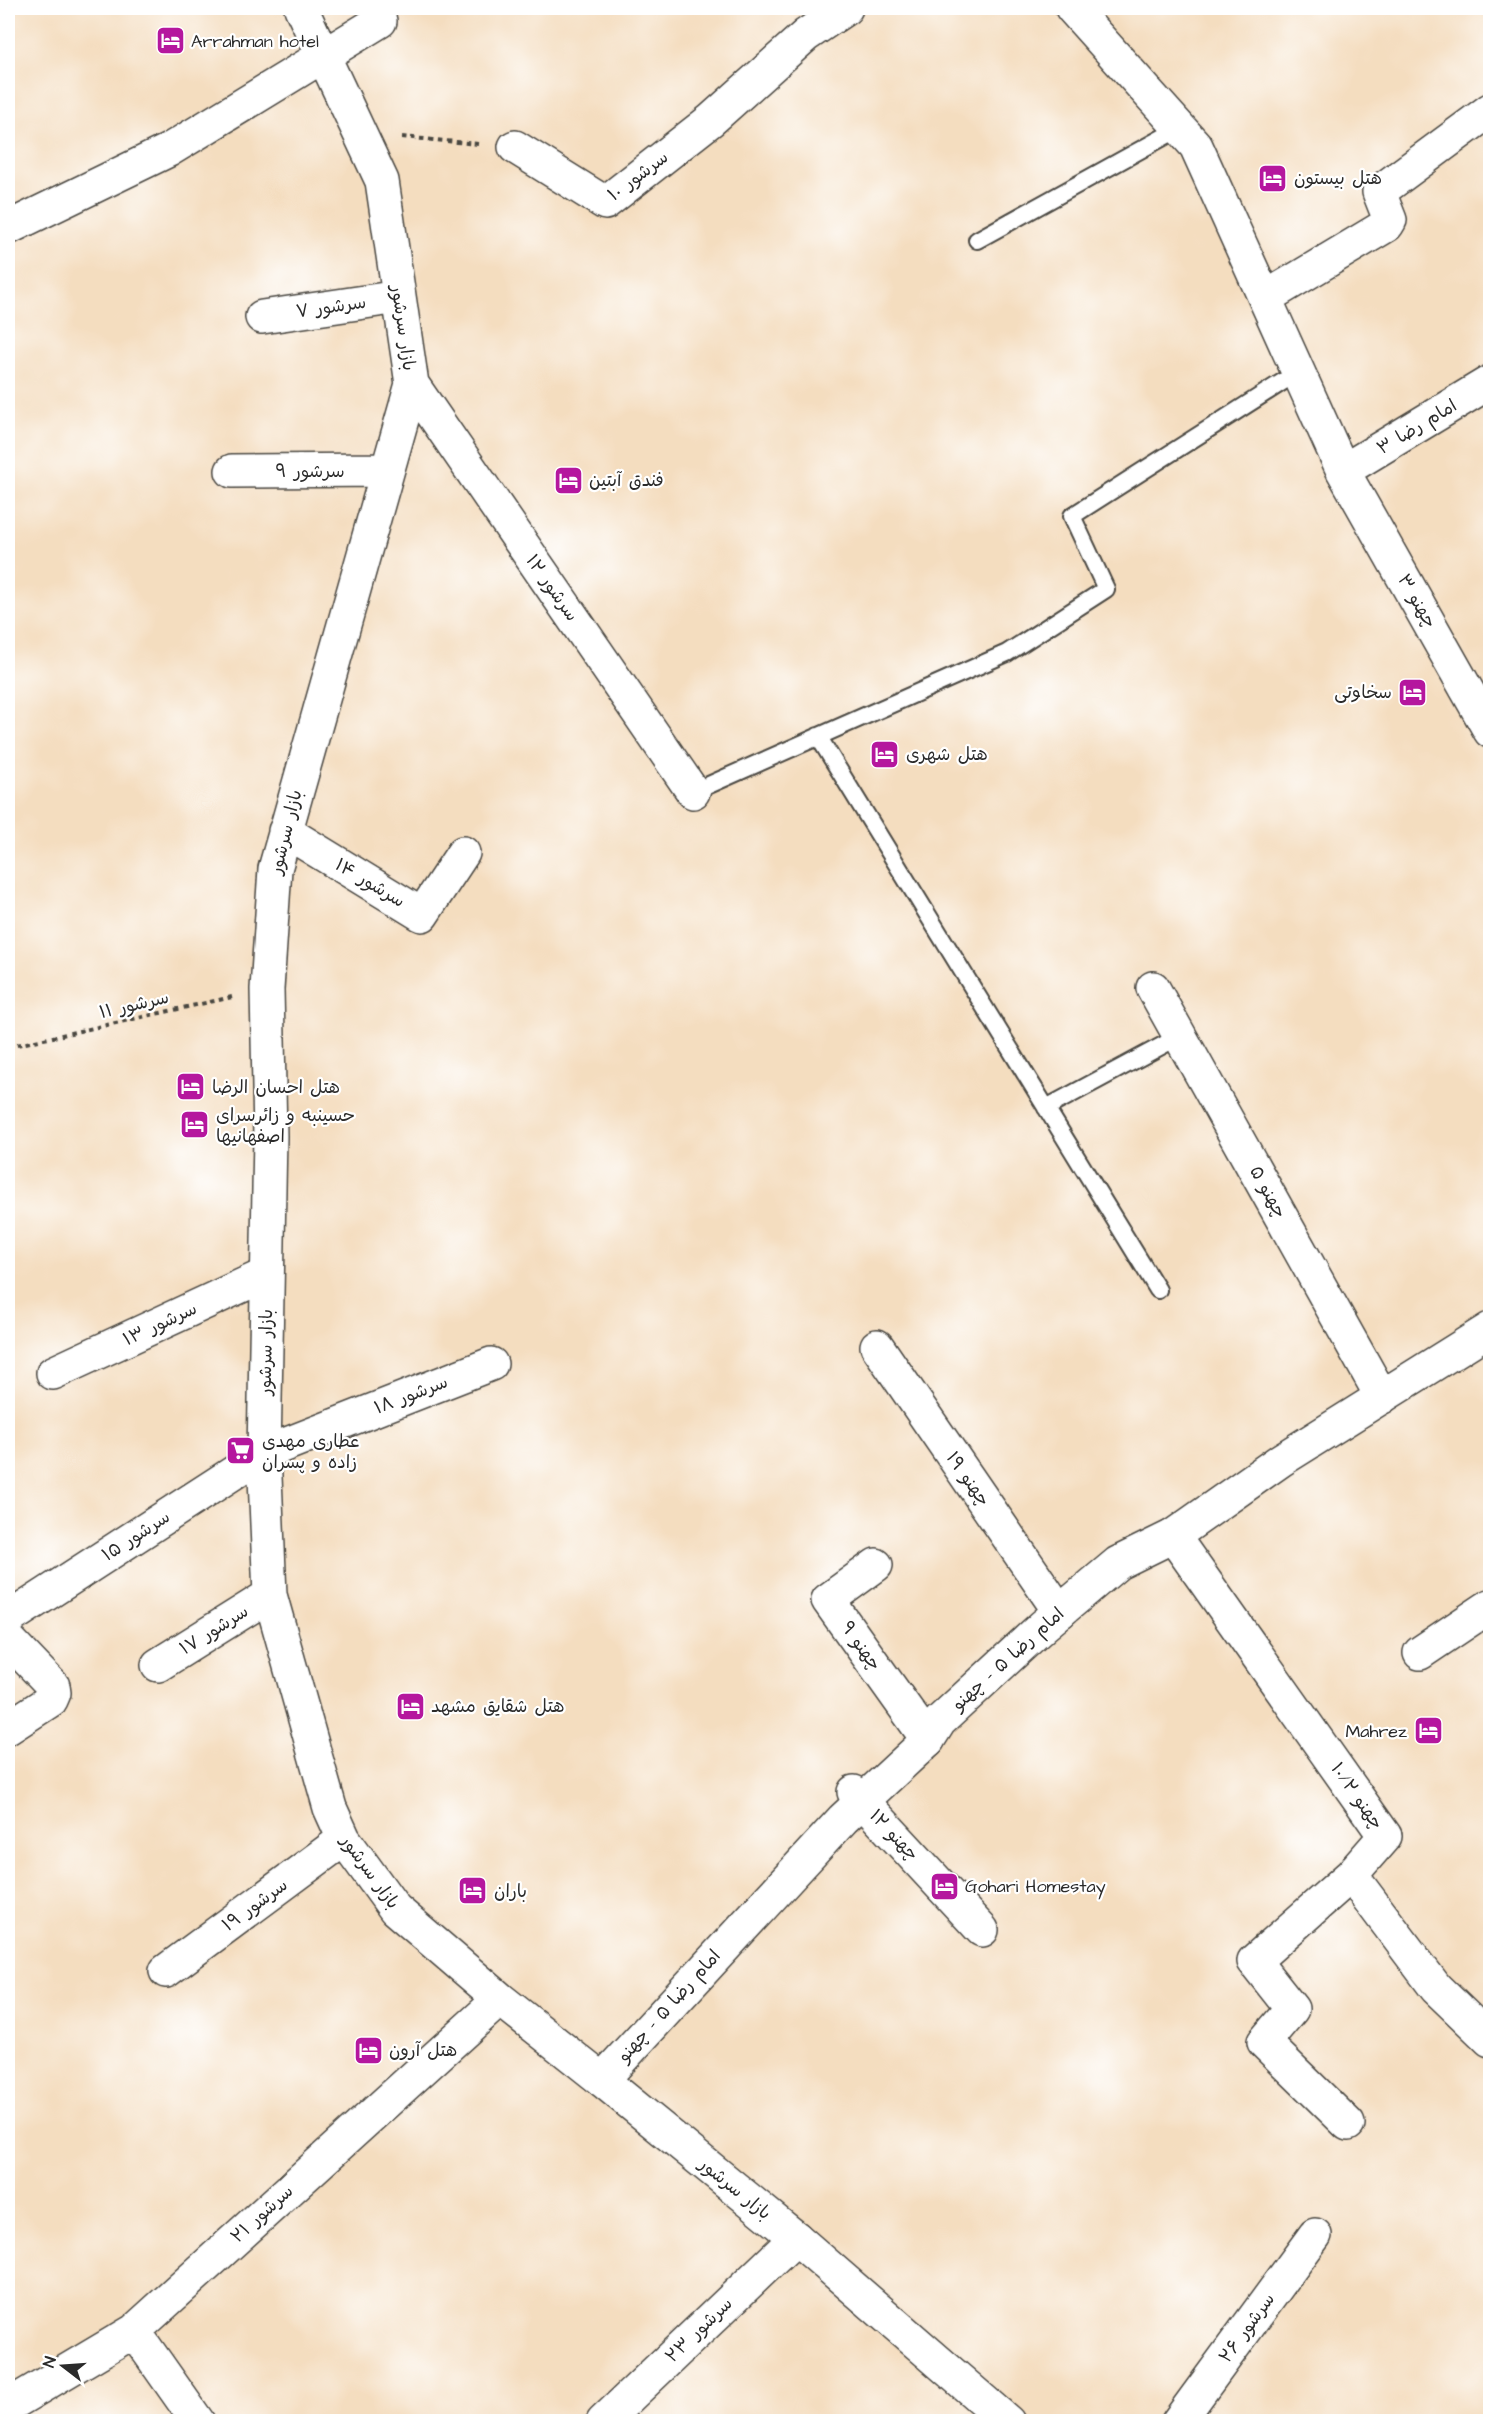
<svg xmlns="http://www.w3.org/2000/svg" width="1498" height="2429" font-family="'Architects Daughter','Playpen Sans Arabic',sans-serif">
	<style>
		.lines { fill: none; stroke-linecap: round; stroke-linejoin: round }
		.service-casing { stroke: #494641; stroke-width: 20 }
		.minor-casing { stroke: #494641; stroke-width: 36 }
		.tertiary-casing { stroke: #494641; stroke-width: 36 }
		.path { stroke: #494641; stroke-width: 4; stroke-dasharray: 4.5 4.5; stroke-linecap: butt }
		.service { stroke: #fff; stroke-width: 16 }
		.minor { stroke: #fff; stroke-width: 33 }
		.tertiary { stroke: #fff; stroke-width: 33 }
		.labels { text-anchor: middle; dominant-baseline: central; stroke-width: 4.5; stroke-linejoin: round; paint-order: stroke }
		.poi-label { font-size: 18px; fill: #2b2b2b; stroke: #fff; text-anchor: start }
		.street-label { font-size: 18px; fill: #2b2b2b; stroke: #fff }
	</style>
	<rect width="100%" height="100%" fill="#fff"/>
	<filter id="ink" filterUnits="userSpaceOnUse"><feTurbulence type="fractalNoise" baseFrequency=".0167" numOctaves="2"/><feDisplacementMap in="SourceGraphic" scale="12" xChannelSelector="R" yChannelSelector="G"/><feConvolveMatrix kernelMatrix="1 2 1 2 8 2 1 2 1" color-interpolation-filters="sRGB"/></filter>
	<filter id="wash" filterUnits="userSpaceOnUse"><feTurbulence type="fractalNoise" baseFrequency=".008" numOctaves="4" result="noise"/><feDisplacementMap in="SourceGraphic" scale="24" xChannelSelector="R" yChannelSelector="G"/><feGaussianBlur stdDeviation="1.35" result="paint"/><feColorMatrix in="noise" values="0 0 0 0 0 0 0 0 0 0 0 0 0 0 0 0 0 1.4 0 .05"/><feComposite in="paint" operator="in"/></filter>
	<g filter="url(#wash)">
		<rect width="100%" height="100%" fill="#f4ddbf"/>
	</g>
	<g filter="url(#ink)">
		<g class="lines">
			<defs>
				<path id="service" d="M977,240L1180,128
					M818,736L1158,1290
					M693,792L1007,653L1106,589L1072,516L1298,372
					M1046,1108L1180,1036"/>
				<path id="minor" d="M301,8L382,181L412,384L275,869L267,989L270,1136L264,1453L270,1595L330,1808L344,1839L395,1909L500,1999L602,2080
					M1072,8L1196,146L1343,471L1490,731
					M515,147L605,203L711,120L806,35L846,8
					M8,228L169,150L380,21
					M1265,298L1387,225L1390,220L1379,192L1490,110
					M262,317L399,297
					M412,384L693,792
					M232,471L387,470
					M1343,471L1490,382
					M285,831L422,915L463,853
					M1153,988L1382,1397
					M877,1346L1060,1612
					M53,1373L267,1274
					M1173,1536L1385,1836L1351,1875L1436,1988L1490,2040
					M876,1565L828,1600L928,1740
					M8,1619L264,1453L491,1364
					M8,1639L53,1686L54,1693L51,1700L8,1728
					M1420,1653L1490,1606
					M158,1665L270,1595
					M854,1792L982,1930
					M166,1971L344,1839
					M1348,2124L1264,2042L1292,2009L1254,1961L1351,1875
					M134,2331L198,2422
					M8,2406L134,2331L500,1999
					M603,2422L796,2238
					M1178,2422L1315,2235"/>
				<path id="tertiary" d="M1008,2422L796,2238L602,2080L843,1819L928,1740L940,1721L1043,1626L1118,1563L1173,1536L1281,1460L1490,1329"/>
			</defs>
			<!-- service casing -->
			<use href="#service" class="service-casing"/>
			<!-- minor casing -->
			<use href="#minor" class="minor-casing"/>
			<!-- tertiary casing -->
			<use href="#tertiary" class="tertiary-casing"/>
			<!-- path -->
			<path class="path" d="M402,137L478,144
				M8,1047L232,997"/>
			<!-- service -->
			<use href="#service" class="service"/>
			<!-- minor -->
			<use href="#minor" class="minor"/>
			<!-- tertiary -->
			<use href="#tertiary" class="tertiary"/>
		</g>
	</g>
	<!-- icons -->
	<defs>
		<symbol id="hotel-square" viewBox="-11 -11 22 22"><rect x="-9" y="-9" width="18" height="18" rx="4" fill="#b5179e" stroke="#fff"/><path d="M-6-4.5h1.5V1H6V5H4.5V3h-9V5H-6ZM-4 0a1.8 1.8 0 1 1 3.6 0ZM.5 0V-2.5h3Q6-2.5 6 0Z" fill="#fff"/></symbol>
		<symbol id="supermarket-square" viewBox="-11 -11 22 22"><rect x="-9" y="-9" width="18" height="18" rx="4" fill="#b5179e" stroke="#fff"/><path d="M-6-5.5h2.5l.6 2H6L4.5 2H-2.5L-4.4-4H-6ZM-1.5 3.2a1.3 1.3 0 1 0 .1 0ZM3 3.2a1.3 1.3 0 1 0 .1 0Z" fill="#fff"/></symbol>
	</defs>
	<g fill-rule="evenodd">
		<use href="#hotel-square" x="154" y="24" width="33" height="33"/>
		<use href="#hotel-square" x="1256" y="162" width="33" height="33"/>
		<use href="#hotel-square" x="552" y="464" width="33" height="33"/>
		<use href="#hotel-square" x="1396" y="676" width="33" height="33"/>
		<use href="#hotel-square" x="868" y="738" width="33" height="33"/>
		<use href="#hotel-square" x="174" y="1070" width="33" height="33"/>
		<use href="#hotel-square" x="178" y="1108" width="33" height="33"/>
		<use href="#supermarket-square" x="224" y="1434" width="33" height="33"/>
		<use href="#hotel-square" x="394" y="1690" width="33" height="33"/>
		<use href="#hotel-square" x="1412" y="1714" width="33" height="33"/>
		<use href="#hotel-square" x="928" y="1870" width="33" height="33"/>
		<use href="#hotel-square" x="456" y="1874" width="33" height="33"/>
		<use href="#hotel-square" x="352" y="2034" width="33" height="33"/>
	</g>
	<g class="labels">
		<!-- poi labels -->
		<g class="poi-label">
			<text x="191" y="41">Arrahman hotel</text>
			<text x="1294" y="178">هتل بیستون</text>
			<text x="589" y="480">فندق آبتين</text>
			<text x="1392" y="692" text-anchor="end">سخاوتی</text>
			<text x="906" y="754">هتل شهری</text>
			<text x="212" y="1087">هتل احسان الرضا</text>
			<text x="216" y="1115">حسینبه و زائرسرای<tspan x="216" dy="21">اصفهانیها</tspan></text>
			<text x="262" y="1441">عطاری مهدی<tspan x="262" dy="21">زاده و پسران</tspan></text>
			<text x="431" y="1706">هتل شقایق مشهد</text>
			<text x="1407" y="1731" text-anchor="end">Mahrez</text>
			<text x="965" y="1886">Gohari Homestay</text>
			<text x="494" y="1891">باران</text>
			<text x="389" y="2050">هتل آرون</text>
		</g>
		<!-- street labels -->
		<g class="street-label">
			<text transform="translate(638 176) rotate(-37)">سرشور ۱۰</text>
			<text transform="translate(331 307) rotate(-8)">سرشور ۷</text>
			<text transform="translate(403 328) rotate(82)">بازار سرشور</text>
			<text transform="translate(1417 427) rotate(-31)">امام رضا ۳</text>
			<text x="310" y="471">سرشور ۹</text>
			<text transform="translate(552 588) rotate(55)">سرشور ۱۲</text>
			<text transform="translate(1417 601) rotate(60)">چهنو ۳</text>
			<text transform="translate(286 832) rotate(-76)">بازار سرشور</text>
			<text transform="translate(370 883) rotate(31)">سرشور ۱۴</text>
			<text transform="translate(134 1005) rotate(-13)">سرشور ۱۱</text>
			<text transform="translate(1268 1192) rotate(61)">چهنو ۵</text>
			<text transform="translate(160 1324) rotate(-25)">سرشور ۱۳</text>
			<text transform="translate(266 1352) rotate(-89)">بازار سرشور</text>
			<text transform="translate(411 1395) rotate(-21)">سرشور ۱۸</text>
			<text transform="translate(968 1479) rotate(55)">چهنو ۱۹</text>
			<text transform="translate(136 1536) rotate(-33)">سرشور ۱۵</text>
			<text transform="translate(214 1630) rotate(-32)">سرشور ۱۷</text>
			<text transform="translate(861 1646) rotate(55)">چهنو ۹</text>
			<text transform="translate(1008 1659) rotate(-42)">امام رضا ۵ - چهنو</text>
			<text transform="translate(1357 1796) rotate(55)">چهنو ۱۰/۲</text>
			<text transform="translate(894 1835) rotate(47)">چهنو ۱۲</text>
			<text transform="translate(370 1872) rotate(54)">بازار سرشور</text>
			<text transform="translate(255 1905) rotate(-36)">سرشور ۱۹</text>
			<text transform="translate(669 2006) rotate(-48)">امام رضا ۵ - چهنو</text>
			<text transform="translate(735 2189) rotate(39)">بازار سرشور</text>
			<text transform="translate(262 2214) rotate(-42)">سرشور ۲۱</text>
			<text transform="translate(1247 2328) rotate(-54)">سرشور ۲۶</text>
			<text transform="translate(699 2330) rotate(-44)">سرشور ۲۳</text>
		</g>
	</g>
	<!-- margin -->
	<rect width="1498" height="2429" fill="none" stroke="#fff" stroke-width="30"/>
	<!-- north arrow -->
	<g transform="translate(63 2366) rotate(287)" stroke="#ffffff" stroke-width="4.5" paint-order="stroke">
	<path d="M0-4.5L10 22L0 15L-10 22Z" fill="#2b2b2b"/>
	<text y="-9" font-size="16" font-weight="bold" text-anchor="middle" fill="#2b2b2b">N</text>
	</g>
</svg>
